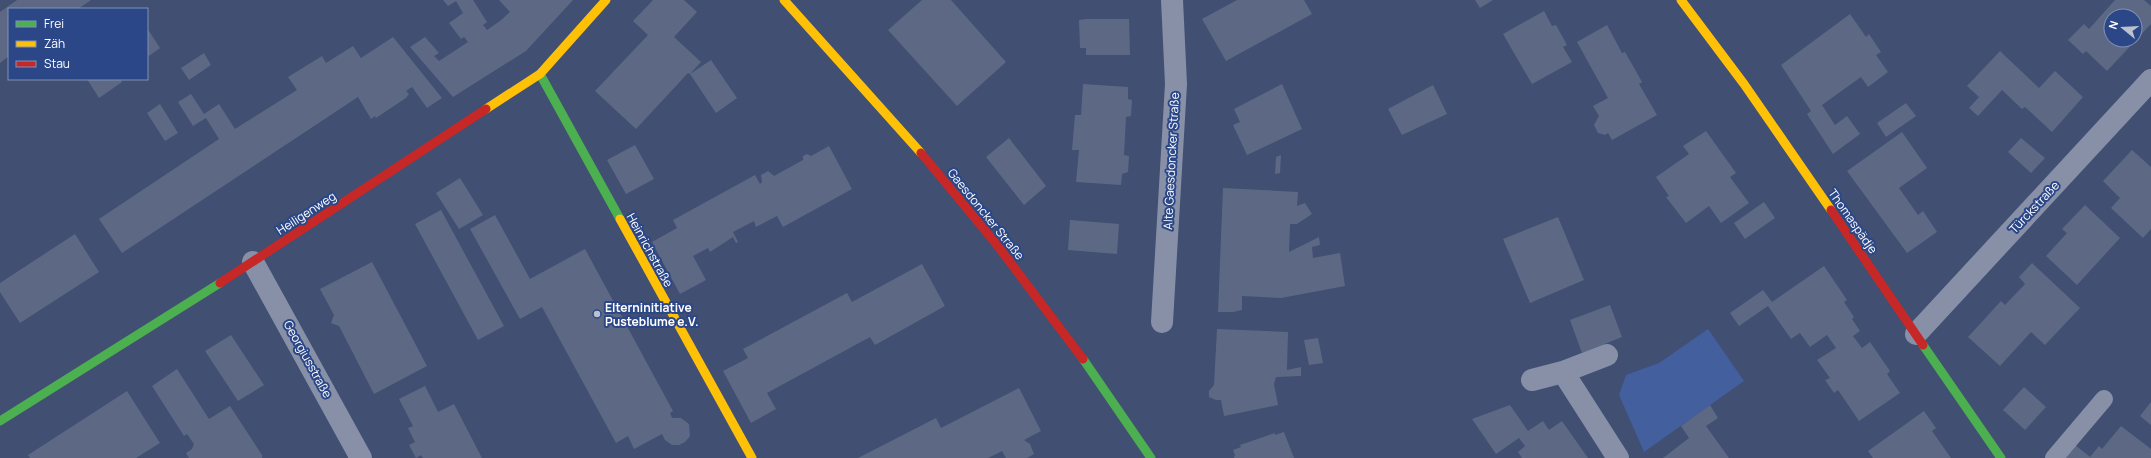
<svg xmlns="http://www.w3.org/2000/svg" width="2151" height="458" font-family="Manrope,sans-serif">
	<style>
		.green { fill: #435f9e }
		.building { fill: #5d6984; fill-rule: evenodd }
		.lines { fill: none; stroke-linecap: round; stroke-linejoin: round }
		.lane { stroke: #8790a7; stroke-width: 18 }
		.street { stroke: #8790a7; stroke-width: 22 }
		.fast { stroke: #4caf50; stroke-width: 9 }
		.slow { stroke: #ffc107; stroke-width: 9 }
		.jam { stroke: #c62828; stroke-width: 9 }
		.poi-dot { fill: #bcc1ce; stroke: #2b4787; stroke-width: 1.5 }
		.labels { text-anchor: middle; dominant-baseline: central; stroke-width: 4; stroke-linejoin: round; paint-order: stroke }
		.street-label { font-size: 12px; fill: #fff; stroke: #2b4787 }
		.poi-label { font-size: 12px; font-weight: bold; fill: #fff; stroke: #2b4787; text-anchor: start }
	</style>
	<rect width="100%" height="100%" fill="#404f72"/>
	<!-- green -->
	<path class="green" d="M1708,329L1744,381L1644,452L1619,395L1626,375L1659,363Z"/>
	<!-- building -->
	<path class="building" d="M17,0H91L78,9H9V56L0,63V12Z
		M443,0H473L487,22L483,25L487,30L500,21L510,12L499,0H573L526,51L453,97L410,47L425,37L439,53L434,56L439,61L468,42L464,37L461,39L449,23L463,13L456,1L448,6Z
		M653,0H684L697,12L674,37L701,62L690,74L688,73L636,129L595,91L648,35L633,21Z
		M922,0H951L1006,62L957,106L888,30Z
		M1237,0H1304L1312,14L1226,61L1202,19Z
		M1475,0H1493L1480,8Z
		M2115,0H2144L2151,6V24L2107,71L2086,51L2083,54L2068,40L2084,24L2089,29ZM2111,16H2135V40H2111Z
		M1544,11L1552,26L1556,25L1567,45L1563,47L1572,62L1532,84L1503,34Z
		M1850,14L1866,37L1869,34L1881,52L1876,55L1888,72L1868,87L1861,77L1822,105L1835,125L1847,116L1860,134L1833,154L1807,114L1811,111L1781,65Z
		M1086,19H1129L1130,55H1086V48H1080L1079,20Z
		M1607,25L1622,53L1625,52L1633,66L1642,82L1639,84L1657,115L1612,140L1608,133L1605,135L1598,133L1594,125L1599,116L1593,106L1608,98L1577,42Z
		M147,28L160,48L149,56L147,53Z
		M393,37L442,98L427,108L412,87L406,91L409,94L406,98L376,118L375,116L371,119L358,97L122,253L99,219L219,139L206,118L193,126L178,102L191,94L204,114L219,104L235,129L297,90L288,77L322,56L326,63L353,46L361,58Z
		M2000,51L2039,88L2055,71L2083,97L2052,132L2025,107L2022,109L2002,90L1978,116L1969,108L1979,97L1967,86Z
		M204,53L211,65L189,80L181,68Z
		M711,60L737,98L716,113L690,74Z
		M87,79H120L122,82L99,98Z
		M1083,84L1128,87V99L1132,100L1131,116L1126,117L1124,155L1129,156L1128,172L1122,174L1121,185L1076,182L1079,150H1072L1075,115H1081Z
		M1282,84L1302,129L1247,155L1233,125L1240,122L1234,109Z
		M1433,85L1447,114L1402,135L1388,109Z
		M1906,103L1916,116L1886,137L1877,123Z
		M160,104L178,133L165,141L147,113Z
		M1706,131L1736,173L1730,177L1749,203L1721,223L1709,206L1686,223L1669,201L1666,197L1669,196L1656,177L1689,154L1683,146Z
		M1902,132L1927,168L1899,188L1918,215L1923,211L1937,232L1907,253L1847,171Z
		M1009,138L1046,186L1024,205L986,157Z
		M2021,138L2045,158L2031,173L2008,152Z
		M635,145L654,179L626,194L607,160Z
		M829,146L852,189L783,227L777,216L756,227L754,221L733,232L738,242L736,243L733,237L710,252L708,248L693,256L706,280L680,294L652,242L677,228L673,220L755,175L760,184L762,182L761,175L768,171L774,176L803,160V156L807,154L811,156Z
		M2132,150L2151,167V229L2143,238L2111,208L2120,198L2103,181Z
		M1281,155L1280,173L1275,174L1276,157Z
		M460,178L483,215L459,229L436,193Z
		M1223,188L1298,192L1297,206L1305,203L1312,214L1297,224H1290L1289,252L1319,237L1320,245L1312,247L1313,258L1340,253L1345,286L1281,298L1242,296V310L1233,312H1218Z
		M1764,202L1775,218L1745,239L1734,223Z
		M2085,205L2120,238L2077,285L2046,256L2067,233L2062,229Z
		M441,210L504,326L478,340L415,224Z
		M495,215L530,279L585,249L673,411L670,413L672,418H681L689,424L690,436L685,442L679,445H672L665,440L662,434L634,449L628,436L616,443L542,307L520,319L470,229Z
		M1558,217L1584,280L1530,303L1503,239Z
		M1070,220L1119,224L1117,254L1068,250Z
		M75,234L99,272L20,323L0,292V283Z
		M372,262L427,366L374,394L339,326L331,323L334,315L320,289Z
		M2032,263L2080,308L2045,345L2031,332L2000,366L1968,337L2001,301L2005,305L2025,284L2019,277Z
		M922,264L945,306L875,345L870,337L767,393L776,409L751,423L723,371L748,358L743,349L847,293L852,302Z
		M1824,266L1847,300L1844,302L1854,317L1852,319L1860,331L1853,336L1862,348L1870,342L1890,371L1887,374L1900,393L1859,421L1838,390L1834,393L1825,380L1830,378L1817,360L1836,348L1827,335L1810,347L1800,333L1791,339L1768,306L1739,326L1730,313L1763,290L1772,302Z
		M1610,305L1622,337L1582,353L1570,320Z
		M1217,329L1288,332L1287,370L1301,367V376L1276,377L1274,384L1278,405L1224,416L1221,400H1216L1209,397V391L1214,385Z
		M231,335L264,385L238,401L205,351Z
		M1318,338L1323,363L1309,365L1304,340Z
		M177,369L209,419L230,406L262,455V458H189L186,453L192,449L194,444L187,434L184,436L152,386Z
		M425,386L438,412L454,404L482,458H423L421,455L416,458L409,445L415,442L408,428L413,426L399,399Z
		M2024,387L2046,407L2025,430L2003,410Z
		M1019,388L1041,431L1024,440L1030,444L1034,454L1027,458H1006L1002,451L988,458H858L936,418L941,428Z
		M127,391L160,443L136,458H30L28,455Z
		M2151,402V425L2140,416Z
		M1510,405L1528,431L1543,421L1549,430L1562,421L1588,458H1522L1518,452L1525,446L1519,438L1496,454L1472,419Z
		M1710,405L1718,418L1706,426L1729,458H1663L1689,438L1681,426Z
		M1924,411L1936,428L1932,431L1951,458H1873L1868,451Z
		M2121,426L2151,449V458H2063L2074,444L2090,457L2099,446L2102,449Z
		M1284,432L1294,458H1234L1235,455L1233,450L1241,447L1240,445L1275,433V435Z"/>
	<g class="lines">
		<!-- lane -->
		<path class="lane" d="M2054,458L2104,399"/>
		<!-- street -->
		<path class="street" d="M253,262L361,458
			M1162,322L1176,84L1172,0
			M1916,334L2151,80
			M1607,355L1563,372L1618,458
			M1532,380L1563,372"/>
		<!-- fast -->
		<path class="fast" d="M540,74L620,219
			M1923,345L2001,458
			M1083,359L1151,458
			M0,421L220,283"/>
		<!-- slow -->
		<path class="slow" d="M784,0L921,153
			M1681,0L1744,84L1831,210
			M486,109L540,74L606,0
			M620,219L752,458"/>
		<!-- jam -->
		<path class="jam" d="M921,153L997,245L1083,359
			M1831,210L1923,345
			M220,283L486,109"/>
	</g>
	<!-- markers -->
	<circle class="poi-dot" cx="597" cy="314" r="4"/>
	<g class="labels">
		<!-- street labels -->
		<g class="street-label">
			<text transform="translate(1171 161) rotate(-87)">Alte Gaesdoncker Straße</text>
			<text transform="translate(2034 207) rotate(-47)">Türckstraße</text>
			<text transform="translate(306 213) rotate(-33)">Heiligenweg</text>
			<text transform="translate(986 214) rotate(51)">Gaesdoncker Straße</text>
			<text transform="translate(1853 221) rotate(55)">Thomaspädje</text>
			<text transform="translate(650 250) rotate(61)">Heinrichstraße</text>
			<text transform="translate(308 359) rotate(61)">Georgiusstraße</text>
		</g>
		<!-- poi labels -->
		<g class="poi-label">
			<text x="605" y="307">Elterninitiative<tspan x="605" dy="14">Pusteblume e.V.</tspan></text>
		</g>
	</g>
	<!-- legend -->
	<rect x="8" y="8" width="140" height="72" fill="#2b4787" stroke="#8091b7"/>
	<rect x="16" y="21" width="20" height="6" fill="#4caf50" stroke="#8091b7"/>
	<text x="44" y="28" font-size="12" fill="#ffffff">Frei</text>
	<rect x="16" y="41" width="20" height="6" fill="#ffc107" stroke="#8091b7"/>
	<text x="44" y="48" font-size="12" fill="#ffffff">Zäh</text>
	<rect x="16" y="61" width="20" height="6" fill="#c62828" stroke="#8091b7"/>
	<text x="44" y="68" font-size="12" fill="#ffffff">Stau</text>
	<!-- north arrow -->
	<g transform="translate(2123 28) rotate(288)"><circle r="19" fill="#2b4787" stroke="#8091b7"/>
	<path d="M0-3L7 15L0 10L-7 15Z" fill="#bcc1ce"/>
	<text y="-6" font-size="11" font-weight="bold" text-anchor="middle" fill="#ffffff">N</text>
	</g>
</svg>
